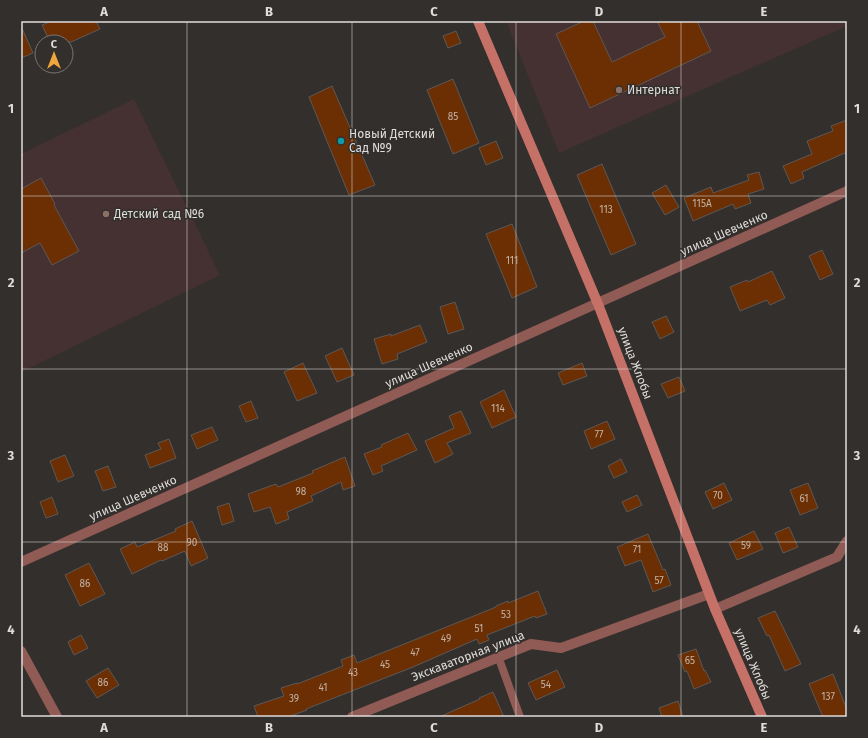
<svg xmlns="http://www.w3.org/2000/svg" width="868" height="738" font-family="'Fira Sans',sans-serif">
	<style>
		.education { fill: #453131 }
		.building { fill: #6c2f03; stroke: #5d5856 }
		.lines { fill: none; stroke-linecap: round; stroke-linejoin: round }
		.path { stroke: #706c6a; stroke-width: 2.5; stroke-dasharray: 3 2; stroke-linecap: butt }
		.lane { stroke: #905b54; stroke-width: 8 }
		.street { stroke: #905b54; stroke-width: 10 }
		.secondary { stroke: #c67167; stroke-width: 10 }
		.grid { fill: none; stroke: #dfdddb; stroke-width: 1; stroke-opacity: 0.55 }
		.education-dot { fill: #8d6e63; stroke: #332f2c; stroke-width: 1.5 }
		.culture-dot { fill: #0f9aa8; stroke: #332f2c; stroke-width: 1.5 }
		.labels { text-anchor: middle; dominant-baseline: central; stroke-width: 3; stroke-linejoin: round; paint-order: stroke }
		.number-label { font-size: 10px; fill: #c2b2a5 }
		.poi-label { font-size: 12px; fill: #dfdddb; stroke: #332f2c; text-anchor: start }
		.street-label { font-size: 12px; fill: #dfdddb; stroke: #332f2c }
		.neatline { fill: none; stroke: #dfdddb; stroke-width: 1.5 }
		.grid-label { font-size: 13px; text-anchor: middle; font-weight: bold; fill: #dfdddb }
	</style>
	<rect width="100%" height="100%" fill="#332f2c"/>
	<!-- education -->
	<path class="education" d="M506,21H847V26L559,153Z
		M134,99L220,275L21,372V154Z"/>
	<!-- building -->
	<path class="building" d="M52,21H96L100,29L71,42H50L42,25Z
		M584,21H593L612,62L665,37L657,21H697L711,51L590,108L556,34Z
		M21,26L33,53L21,58Z
		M456,31L461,43L448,48L443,36Z
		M453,79L479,143L453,154L427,90Z
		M332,86L375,185L349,195L309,97Z
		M847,120V152L802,172L804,178L791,184L783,166L812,154L807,141L833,131L831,126Z
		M496,141L503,158L486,165L479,148Z
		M602,164L636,244L611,255L577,175Z
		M759,172L764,189L748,194L751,203L735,209L733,204L693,221L684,198L711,187L713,193L749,180L747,175Z
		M41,178L55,204L54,205L79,251L52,265L40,243L21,253V189Z
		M666,185L679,207L665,215L652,193Z
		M512,224L537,287L512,298L486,234Z
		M822,250L833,274L820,280L809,256Z
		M772,271L785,298L770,305L767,300L740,311L730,287L747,280L748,282Z
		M455,302L464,329L448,334L440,307Z
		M666,316L674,332L660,339L652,322Z
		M420,325L427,342L397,354L398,359L382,364L374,339L391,334V336Z
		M342,348L354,375L337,382L325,356Z
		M303,363L317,393L297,401L284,372Z
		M582,363L587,376L563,385L558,373Z
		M679,377L685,391L668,398L661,384Z
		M504,390L516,417L492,428L480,402Z
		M251,401L258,418L246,422L239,406Z
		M461,411L471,433L447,443L453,454L435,463L425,441L454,428L449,416Z
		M607,421L615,439L591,449L584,431Z
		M212,427L218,440L197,449L191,435Z
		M408,433L417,450L381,466L383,471L373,475L364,454L382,447L381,445Z
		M169,439L176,458L150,468L145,455L161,449L158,443Z
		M65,455L74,476L58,482L50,461Z
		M345,457L355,486L343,490L341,482L311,496L313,501L287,512L289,519L276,524L270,507L254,512L248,494L276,484L278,487L313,473L312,471L333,462Z
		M621,459L627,472L614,478L608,466Z
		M108,466L116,487L103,491L95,471Z
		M724,483L732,500L713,509L705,492Z
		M808,483L818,508L800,515L790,490Z
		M637,495L642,505L627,512L622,502Z
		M52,497L58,514L46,518L40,502Z
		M229,503L234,521L222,525L217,507Z
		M192,521L208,558L191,566L185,551L162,561L161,560L132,574L120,549L135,542L137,547L176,531L175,529Z
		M789,527L798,547L783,553L775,533Z
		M754,531L763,549L737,560L729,543Z
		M648,534L663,570L665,569L671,585L653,592L641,560L625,566L617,547Z
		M89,563L105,594L80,606L65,575Z
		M538,591L547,614L536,618L535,616L487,635L489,640L479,644L477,639L413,667L306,709L307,710L288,717H258L254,706L284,696L281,688L297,683V684L343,666L341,660L354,655L357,663L496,607V606L508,601V603Z
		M775,611L801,664L785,671L769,635L767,636L758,618Z
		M81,635L88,648L74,655L68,642Z
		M696,649L704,671L705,670L711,682L694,689L687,671L685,672L678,655Z
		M108,668L119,685L97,698L86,681Z
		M557,670L565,687L536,700L528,683Z
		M833,674L847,710V717H823L809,684Z
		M493,692L504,717H439L480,699L479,698Z
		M678,701L683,717H662L659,708Z"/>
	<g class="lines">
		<!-- path -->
		<path class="path" d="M21,154L22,156"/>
		<!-- lane -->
		<path class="lane" d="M498,656L520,717"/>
		<!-- street -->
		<path class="street" d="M21,562L847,191
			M715,609L837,557L847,541
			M21,651L57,717
			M352,717L531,644L561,648L709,594"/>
		<!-- secondary -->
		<path class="secondary" d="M478,21L598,304L715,609L762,717"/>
	</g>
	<!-- grid -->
	<path class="grid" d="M187,21V717M352,21V717M516,21V717M681,21V717M21,196H847M21,369H847M21,542H847"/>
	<!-- markers -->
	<g class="education-dot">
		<circle cx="619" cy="90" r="4"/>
		<circle cx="106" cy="214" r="4"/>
	</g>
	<circle class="culture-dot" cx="341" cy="141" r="4"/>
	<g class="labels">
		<!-- number labels -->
		<g class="number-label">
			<text x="453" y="117">85</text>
			<text x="702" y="204">115А</text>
			<text x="606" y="210">113</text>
			<text x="512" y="261">111</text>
			<text x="498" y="409">114</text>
			<text x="599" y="435">77</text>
			<text x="301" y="492">98</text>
			<text x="718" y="496">70</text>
			<text x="804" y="499">61</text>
			<text x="192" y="543">90</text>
			<text x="746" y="546">59</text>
			<text x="163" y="548">88</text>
			<text x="637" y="550">71</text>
			<text x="659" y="581">57</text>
			<text x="85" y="584">86</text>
			<text x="506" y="615">53</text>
			<text x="479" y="629">51</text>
			<text x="446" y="639">49</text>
			<text x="415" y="653">47</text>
			<text x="690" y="661">65</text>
			<text x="385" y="665">45</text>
			<text x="353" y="673">43</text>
			<text x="103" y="683">86</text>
			<text x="546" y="685">54</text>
			<text x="323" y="688">41</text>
			<text x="828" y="697">137</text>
			<text x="294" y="699">39</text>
		</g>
		<!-- poi labels -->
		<g class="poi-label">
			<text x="627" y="90">Интернат</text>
			<text x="349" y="134">Новый Детский<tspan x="349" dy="14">Сад №9</tspan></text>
			<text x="114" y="214">Детский сад №6</text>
		</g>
		<!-- street labels -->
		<g class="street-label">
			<text transform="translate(724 233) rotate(-24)">улица Шевченко</text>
			<text transform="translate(635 363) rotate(69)">улица Жлобы</text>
			<text transform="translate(429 365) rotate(-24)">улица Шевченко</text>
			<text transform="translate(133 498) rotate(-24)">улица Шевченко</text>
			<text transform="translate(468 656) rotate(-21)">Экскаваторная улица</text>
			<text transform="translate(753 664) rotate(67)">улица Жлобы</text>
		</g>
	</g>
	<!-- border -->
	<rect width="868" height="738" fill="none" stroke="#332f2c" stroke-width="44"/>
	<!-- north arrow -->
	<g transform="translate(54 54)"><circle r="19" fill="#332f2c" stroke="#787572"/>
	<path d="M0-3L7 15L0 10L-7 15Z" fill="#efa73d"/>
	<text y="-6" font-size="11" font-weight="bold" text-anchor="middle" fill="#dfdddb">С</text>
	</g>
	<rect x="22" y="22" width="824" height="694" class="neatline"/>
	<g class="grid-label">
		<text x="104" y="16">A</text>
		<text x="269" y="16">B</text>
		<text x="434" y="16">C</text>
		<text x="599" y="16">D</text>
		<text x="764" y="16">E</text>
		<text x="11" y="113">1</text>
		<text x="857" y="113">1</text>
		<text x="11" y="287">2</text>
		<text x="857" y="287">2</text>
		<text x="11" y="460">3</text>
		<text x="857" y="460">3</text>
		<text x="11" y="634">4</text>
		<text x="857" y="634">4</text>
		<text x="104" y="732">A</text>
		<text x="269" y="732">B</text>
		<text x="434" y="732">C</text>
		<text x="599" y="732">D</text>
		<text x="764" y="732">E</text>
	</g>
</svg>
